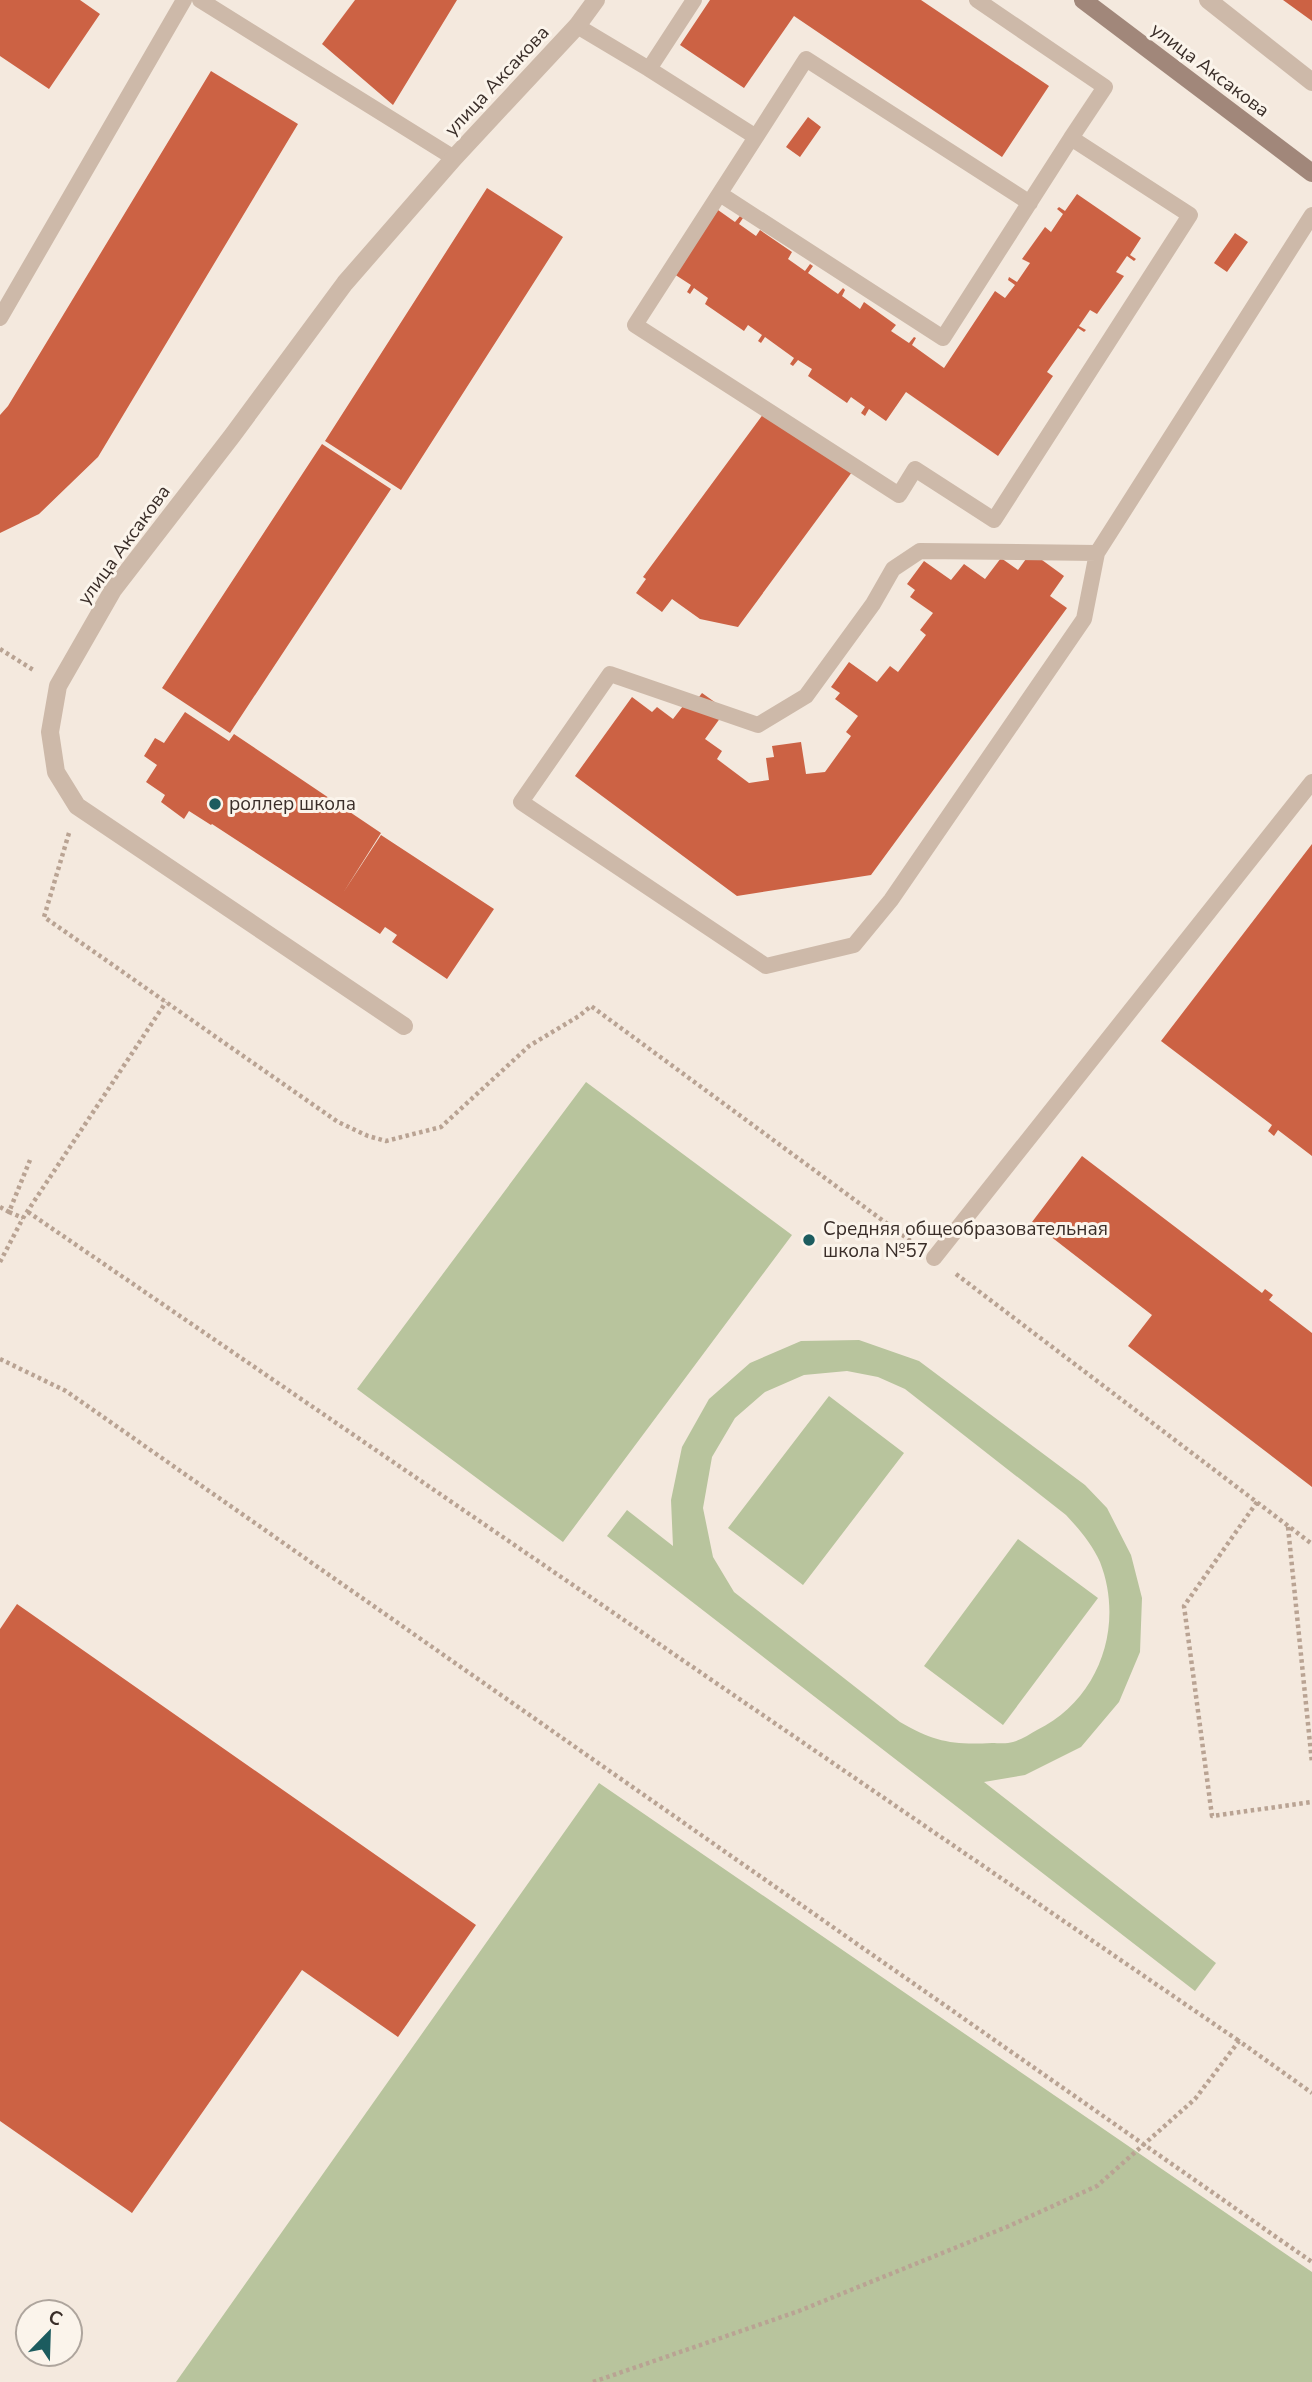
<svg xmlns="http://www.w3.org/2000/svg" width="1312" height="2382" font-family="'Nunito Sans',sans-serif">
	<style>
		.green { fill: #b8c49d; fill-rule: evenodd }
		.building { fill: #cc6244 }
		.lines { fill: none; stroke-linecap: round; stroke-linejoin: round }
		.path { stroke: #b9a393; stroke-width: 4.5; stroke-dasharray: 3.5 3.5; stroke-linecap: butt }
		.lane { stroke: #cdb9a9; stroke-width: 16 }
		.street { stroke: #cdb9a9; stroke-width: 18 }
		.secondary { stroke: #a1877a; stroke-width: 18 }
		.poi-dot { fill: #1c5c5f; stroke: #fbf4eb; stroke-width: 2.5 }
		.labels { text-anchor: middle; dominant-baseline: central; stroke-width: 6; stroke-linejoin: round; paint-order: stroke }
		.street-label { font-size: 19px; fill: #3a2e29; stroke: #fbf4eb }
		.poi-label { font-size: 19px; fill: #3a2e29; stroke: #fbf4eb; text-anchor: start }
	</style>
	<rect width="100%" height="100%" fill="#f4e9de"/>
	<!-- green -->
	<path class="green" d="M586,1082L792,1235L563,1542L357,1389Z
		M859,1340L919,1361L1085,1485L1107,1508L1131,1555L1142,1598L1140,1652L1119,1702L1081,1747L1025,1775L984,1782L1216,1963L1195,1991L607,1536L627,1510L673,1546L671,1500L682,1447L709,1399L750,1363L801,1341ZM847,1371L878,1377L905,1389L1066,1515C1079,1529 1092,1544 1100,1562C1125,1626 1099,1700 1037,1730C1030,1734 1021,1740 1013,1742C1007,1744 998,1743 992,1743C952,1745 935,1742 900,1722L734,1592L713,1557L703,1508L712,1457L735,1418L765,1392L804,1375Z
		M829,1396L904,1453L803,1585L728,1528Z
		M1018,1539L1098,1598L1003,1725L924,1666Z
		M599,1783L1312,2272V2382H176Z"/>
	<!-- building -->
	<path class="building" d="M0,0H80L100,14L49,89L0,56Z
		M355,0H457L393,105L322,44Z
		M710,0H921L1049,86L1002,157L794,16L744,88L680,45Z
		M1283,0H1312V21Z
		M211,71L298,124L98,457L39,514L0,533V415L8,406Z
		M808,117L821,127L800,157L786,147Z
		M487,188L563,237L401,490L325,441Z
		M1077,194L1141,238L1130,255L1136,259L1134,261L1127,256L1116,272L1124,276L1097,314L1090,310L1079,326L1086,330L1084,332L1078,328L1047,372L1053,376L998,456L906,392L886,421L869,409L865,416L861,413L865,407L851,397L847,403L808,376L812,369L798,360L793,366L790,364L794,358L765,337L761,343L758,341L762,335L748,325L744,331L705,304L708,298L694,288L690,294L687,292L691,285L674,274L718,210L735,222L740,216L743,218L739,224L756,236L760,230L792,252L788,259L805,271L810,264L813,266L808,273L838,294L843,288L845,290L842,296L860,309L864,302L896,325L891,331L909,343L914,337L916,338L912,345L944,368L995,291L1005,298L1015,285L1008,280L1009,277L1017,282L1030,263L1022,259L1045,227L1051,232L1063,214L1057,209L1059,207L1065,211Z
		M1235,233L1248,242L1227,272L1214,263Z
		M767,409L852,472L738,627L700,619L672,599L662,612L636,593L646,579L643,577Z
		M322,444L391,489L230,733L162,688Z
		M1031,552L1064,576L1050,596L1067,608L871,875L737,896L575,776L632,697L652,712L657,707L673,719L690,697L696,701L702,693L726,710L705,739L722,751L717,759L749,783L769,780L766,758L774,757L772,746L801,742L806,774L825,772L851,736L846,732L858,716L835,699L840,693L831,687L849,662L877,682L890,666L898,672L926,635L920,630L933,613L910,597L915,590L907,584L924,561L951,580L964,564L985,579L1001,558L1018,570Z
		M185,712L229,741L234,734L381,833L343,893L381,835L494,909L447,979L392,942L397,935L385,927L380,934L212,824L211,825L189,811L184,819L161,802L165,795L146,782L157,765L144,756L155,738L164,743Z
		M1312,844V1156L1278,1130L1274,1136L1268,1131L1272,1125L1161,1041Z
		M1082,1156L1262,1293L1265,1289L1273,1295L1269,1300L1312,1333V1487L1128,1346L1152,1315L1032,1222Z
		M17,1604L476,1925L398,2037L302,1970L132,2213L0,2121V1629Z"/>
	<g class="lines">
		<!-- path -->
		<path class="path" d="M0,649L35,671
			M69,833L44,917L338,1122L368,1136L386,1141L441,1127L529,1046L579,1016L591,1006L912,1242
			M0,1207L9,1212L30,1160
			M9,1212L23,1218
			M28,1212L1239,2041
			M0,1262L23,1218L166,1002
			M956,1274L1312,1544
			M0,1359L66,1391L1312,2262
			M1257,1502L1184,1606L1212,1816L1312,1802
			M1288,1527L1312,1763
			M593,2382L799,2311L1009,2226L1097,2186L1195,2099L1239,2041L1312,2093"/>
		<!-- lane -->
		<path class="lane" d="M200,0L454,158
			M977,0L1105,87L1071,138
			M577,26L649,69L756,137L635,325L899,495L915,469L994,520L1190,215L1071,138L943,338L720,194
			M649,69L694,0
			M756,137L806,59L1030,203
			M0,318L184,0
			M1097,553L920,551L893,569L873,604L806,696L758,725L610,674L521,802L766,966L854,945L891,900L1084,619L1097,553L1312,215
			M934,1258L1312,782"/>
		<!-- street -->
		<path class="street" d="M1208,0L1312,82
			M404,1026L77,806L56,772L50,732L58,686L113,590L232,436L345,283L454,158L577,26L596,0"/>
		<!-- secondary -->
		<path class="secondary" d="M1083,0L1312,173"/>
	</g>
	<!-- markers -->
	<g class="poi-dot">
		<circle cx="215" cy="804" r="7"/>
		<circle cx="809" cy="1240" r="7"/>
	</g>
	<g class="labels">
		<!-- street labels -->
		<g class="street-label">
			<text transform="translate(1210 70) rotate(37)">улица Аксакова</text>
			<text transform="translate(497 81) rotate(-47)">улица Аксакова</text>
			<text transform="translate(124 545) rotate(-54)">улица Аксакова</text>
		</g>
		<!-- poi labels -->
		<g class="poi-label">
			<text x="229" y="804">роллер школа</text>
			<text x="823" y="1229">Средняя общеобразовательная<tspan x="823" dy="22">школа №57</tspan></text>
		</g>
	</g>
	<!-- north arrow -->
	<g transform="translate(49 2333) rotate(23)"><circle r="33" fill="#fbf4eb" stroke="#aea59d" stroke-width="2"/>
	<path d="M0-5L12 26L0 18L-12 26Z" fill="#1c5c5f"/>
	<text y="-10" font-size="19" font-weight="bold" text-anchor="middle" fill="#3a2e29">С</text>
	</g>
</svg>
